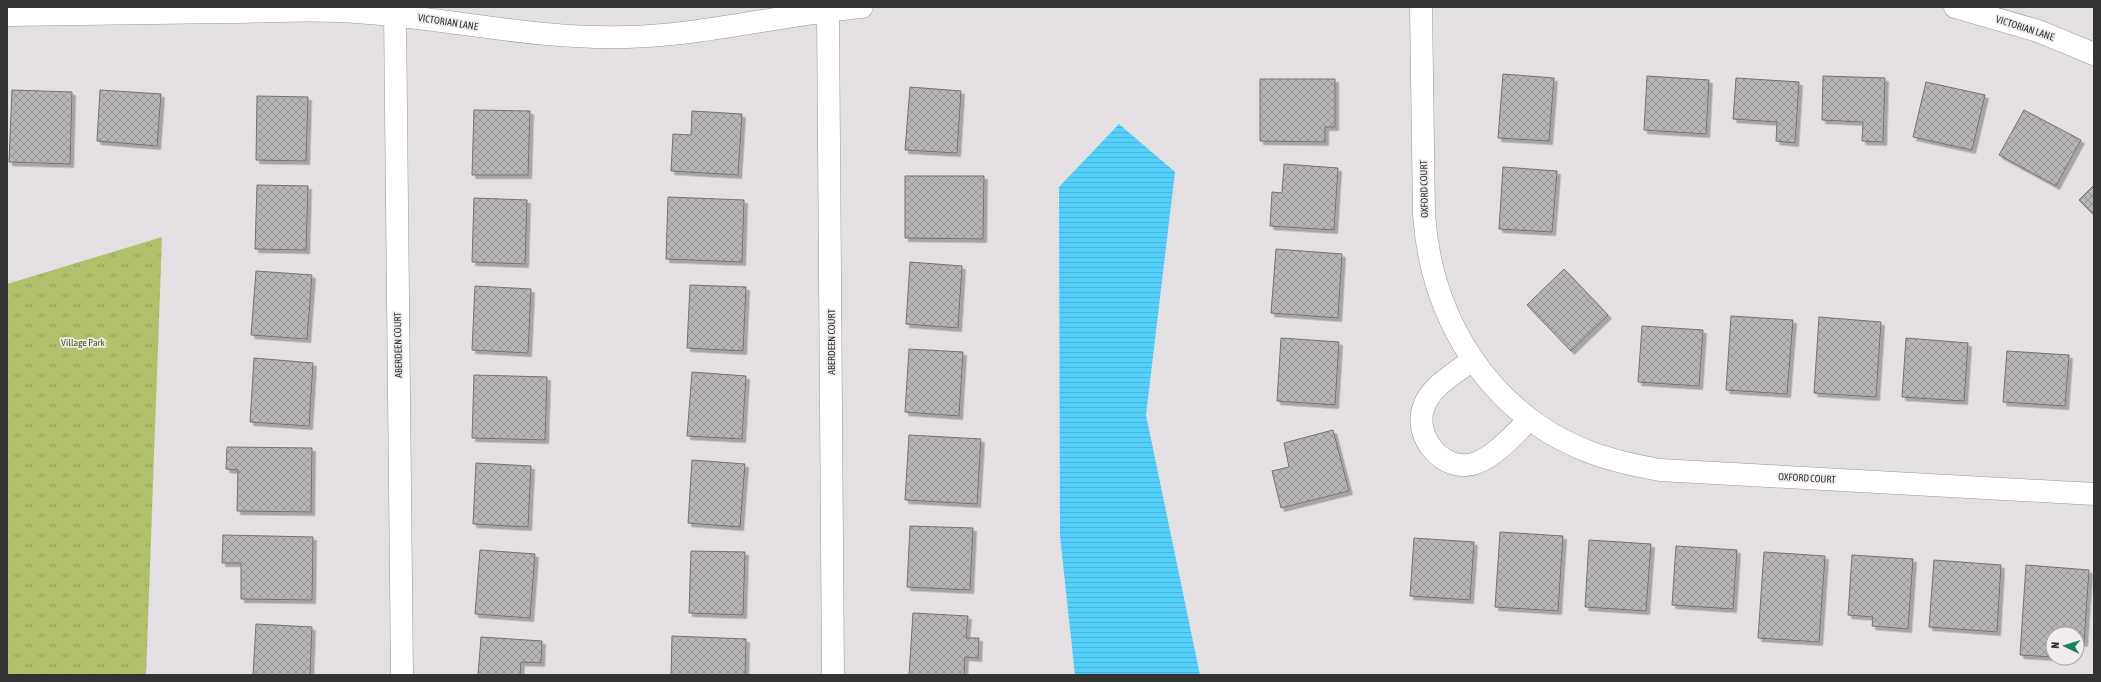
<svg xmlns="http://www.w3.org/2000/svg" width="2101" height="682" font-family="'Asap Condensed',sans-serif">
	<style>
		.park { fill: url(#park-tufts) }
		.water { fill: url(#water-rules) }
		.building { fill: url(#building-cross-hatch); stroke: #737174; filter: url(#shadow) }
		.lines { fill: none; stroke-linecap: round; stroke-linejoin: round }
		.street-casing { stroke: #9a9699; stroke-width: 23 }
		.street { stroke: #fff; stroke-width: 22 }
		.labels { text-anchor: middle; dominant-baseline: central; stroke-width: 3.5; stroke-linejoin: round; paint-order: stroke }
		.street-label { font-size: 10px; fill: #343334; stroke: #f0ecef }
		.park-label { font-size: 10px; fill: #4e5811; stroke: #f0ecef }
	</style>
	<defs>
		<pattern id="park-tufts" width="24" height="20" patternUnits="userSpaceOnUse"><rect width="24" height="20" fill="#b1c16b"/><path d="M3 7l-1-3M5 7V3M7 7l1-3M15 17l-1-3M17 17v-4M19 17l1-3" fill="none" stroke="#919d59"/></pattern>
		<pattern id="water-rules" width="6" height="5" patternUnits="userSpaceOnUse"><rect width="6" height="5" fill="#54d0fa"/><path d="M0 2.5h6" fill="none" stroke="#4ab3d7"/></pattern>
		<pattern id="building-cross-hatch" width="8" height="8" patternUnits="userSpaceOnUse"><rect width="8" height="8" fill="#b6b4b7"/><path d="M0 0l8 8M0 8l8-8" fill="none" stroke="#959396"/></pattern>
		<filter id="shadow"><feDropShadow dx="3.5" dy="3.5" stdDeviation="0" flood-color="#0004"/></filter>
	</defs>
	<rect width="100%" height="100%" fill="#e3dfe2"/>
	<!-- park -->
	<path class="park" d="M162,237L146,675H7V284Z"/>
	<!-- water -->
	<path class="water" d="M1119,124L1175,172L1146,415L1200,675H1075L1060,536L1059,187Z"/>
	<!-- building -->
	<path class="building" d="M1503,74L1554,78L1549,141L1498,138Z
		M1647,76L1709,80L1706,134L1644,130Z
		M1823,76L1885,78L1883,142L1862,141L1863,122L1822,120Z
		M1736,78L1799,82L1795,143L1776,141L1777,122L1733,119Z
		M1260,79H1335V127H1325V142L1260,141Z
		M1926,82L1985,95L1972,150L1913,137Z
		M910,87L961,91L957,153L905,150Z
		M12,90L72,92L70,164L9,162Z
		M100,90L161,94L157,146L97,141Z
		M257,96L308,97L306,161L256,160Z
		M474,110L530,111L528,175H472Z
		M2024,110L2081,140L2056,186L1999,155Z
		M692,111L742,114L738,175L671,171L673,134L691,135Z
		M1284,164L1338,168L1334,230L1270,226L1272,192L1282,193Z
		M1503,167L1557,171L1552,232L1499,229Z
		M905,176H984L983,239L905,238Z
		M257,185L308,186L306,250L255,249Z
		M2094,185V215L2079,200Z
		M668,197L744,200L742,262L666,259Z
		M474,198L527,200L525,264L472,262Z
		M1276,249L1342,254L1338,318L1271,313Z
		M910,262L962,266L958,328L906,324Z
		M1564,269L1608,315L1571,351L1527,305Z
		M256,271L312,275L307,339L251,335Z
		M690,285L746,287L743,351L687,348Z
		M475,286L531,289L528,353L472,350Z
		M1731,316L1793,320L1787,394L1726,390Z
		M1819,317L1881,322L1876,397L1814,393Z
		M1642,326L1703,330L1699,386L1638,382Z
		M1281,338L1339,342L1335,405L1277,401Z
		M1906,338L1968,343L1964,401L1902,397Z
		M909,349L963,352L959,416L905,412Z
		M2007,351L2069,355L2065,406L2003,402Z
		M254,358L313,363L309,426L250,422Z
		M692,372L746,376L742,439L687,436Z
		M474,375L547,377L545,440L472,438Z
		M1333,430L1349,491L1281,508L1272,471L1289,467L1284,443Z
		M909,435L981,439L977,504L905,500Z
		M227,447L312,448L311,512L237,511L238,470L226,469Z
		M692,460L745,464L740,527L688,523Z
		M476,463L531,466L528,527L473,524Z
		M910,526L973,528L970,590L907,587Z
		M1500,532L1563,536L1558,611L1495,607Z
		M223,535L313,537L312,600L241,599V563H222Z
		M1414,538L1474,542L1470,600L1410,596Z
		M1589,540L1651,544L1646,611L1585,607Z
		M1676,546L1737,550L1733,609L1672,605Z
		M480,550L535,554L530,618L475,614Z
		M691,551L745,552L743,615L689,613Z
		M1764,552L1825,556L1819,642L1758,638Z
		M1852,555L1913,559L1908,629L1872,626L1873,617L1848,615Z
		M1934,560L2001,565L1997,632L1929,627Z
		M2026,565L2089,570L2084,643L2077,642V634H2053V657L2020,655Z
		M913,613L968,616L966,638H979L978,658L965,657L964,675H909Z
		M256,624L312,627L310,675H253Z
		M672,636L746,639L745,675H671Z
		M481,637L542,641L541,663L521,662L520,675H478Z"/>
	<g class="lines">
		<defs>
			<path id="street" d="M1421,7L1424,214C1431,319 1490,415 1592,453C1614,461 1637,466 1660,470L2094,494
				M1955,7L2038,31L2094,54
				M828,10L833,675
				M7,15C80,14 154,13 227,12C264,12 302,9 339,11C436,15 530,40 627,37C707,35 783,14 862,7
				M395,15L402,675
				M1472,360C1456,373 1431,386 1424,406C1412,436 1444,475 1476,463C1497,455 1514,434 1530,419"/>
		</defs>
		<!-- street casing -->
		<use href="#street" class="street-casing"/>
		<!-- street -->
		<use href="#street" class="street"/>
	</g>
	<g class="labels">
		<!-- street labels -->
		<g class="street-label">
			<text transform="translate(448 22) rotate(9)">VICTORIAN LANE</text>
			<text transform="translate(2025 28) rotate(18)">VICTORIAN LANE</text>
			<text transform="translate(1424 189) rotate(-91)">OXFORD COURT</text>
			<text transform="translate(831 342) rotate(-90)">ABERDEEN COURT</text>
			<text transform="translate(398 345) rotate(-91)">ABERDEEN COURT</text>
			<text transform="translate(1807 478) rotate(3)">OXFORD COURT</text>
		</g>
		<!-- park labels -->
		<g class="park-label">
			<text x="83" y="342">Village Park</text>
		</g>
	</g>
	<!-- border -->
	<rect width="2101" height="682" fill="none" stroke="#343334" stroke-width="16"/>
	<!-- north arrow -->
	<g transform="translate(2065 646) rotate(274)"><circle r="19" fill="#f0ecef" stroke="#a5a2a4"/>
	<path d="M0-3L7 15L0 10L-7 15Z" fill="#1d7f58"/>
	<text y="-6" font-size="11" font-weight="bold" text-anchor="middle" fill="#343334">N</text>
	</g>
</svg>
